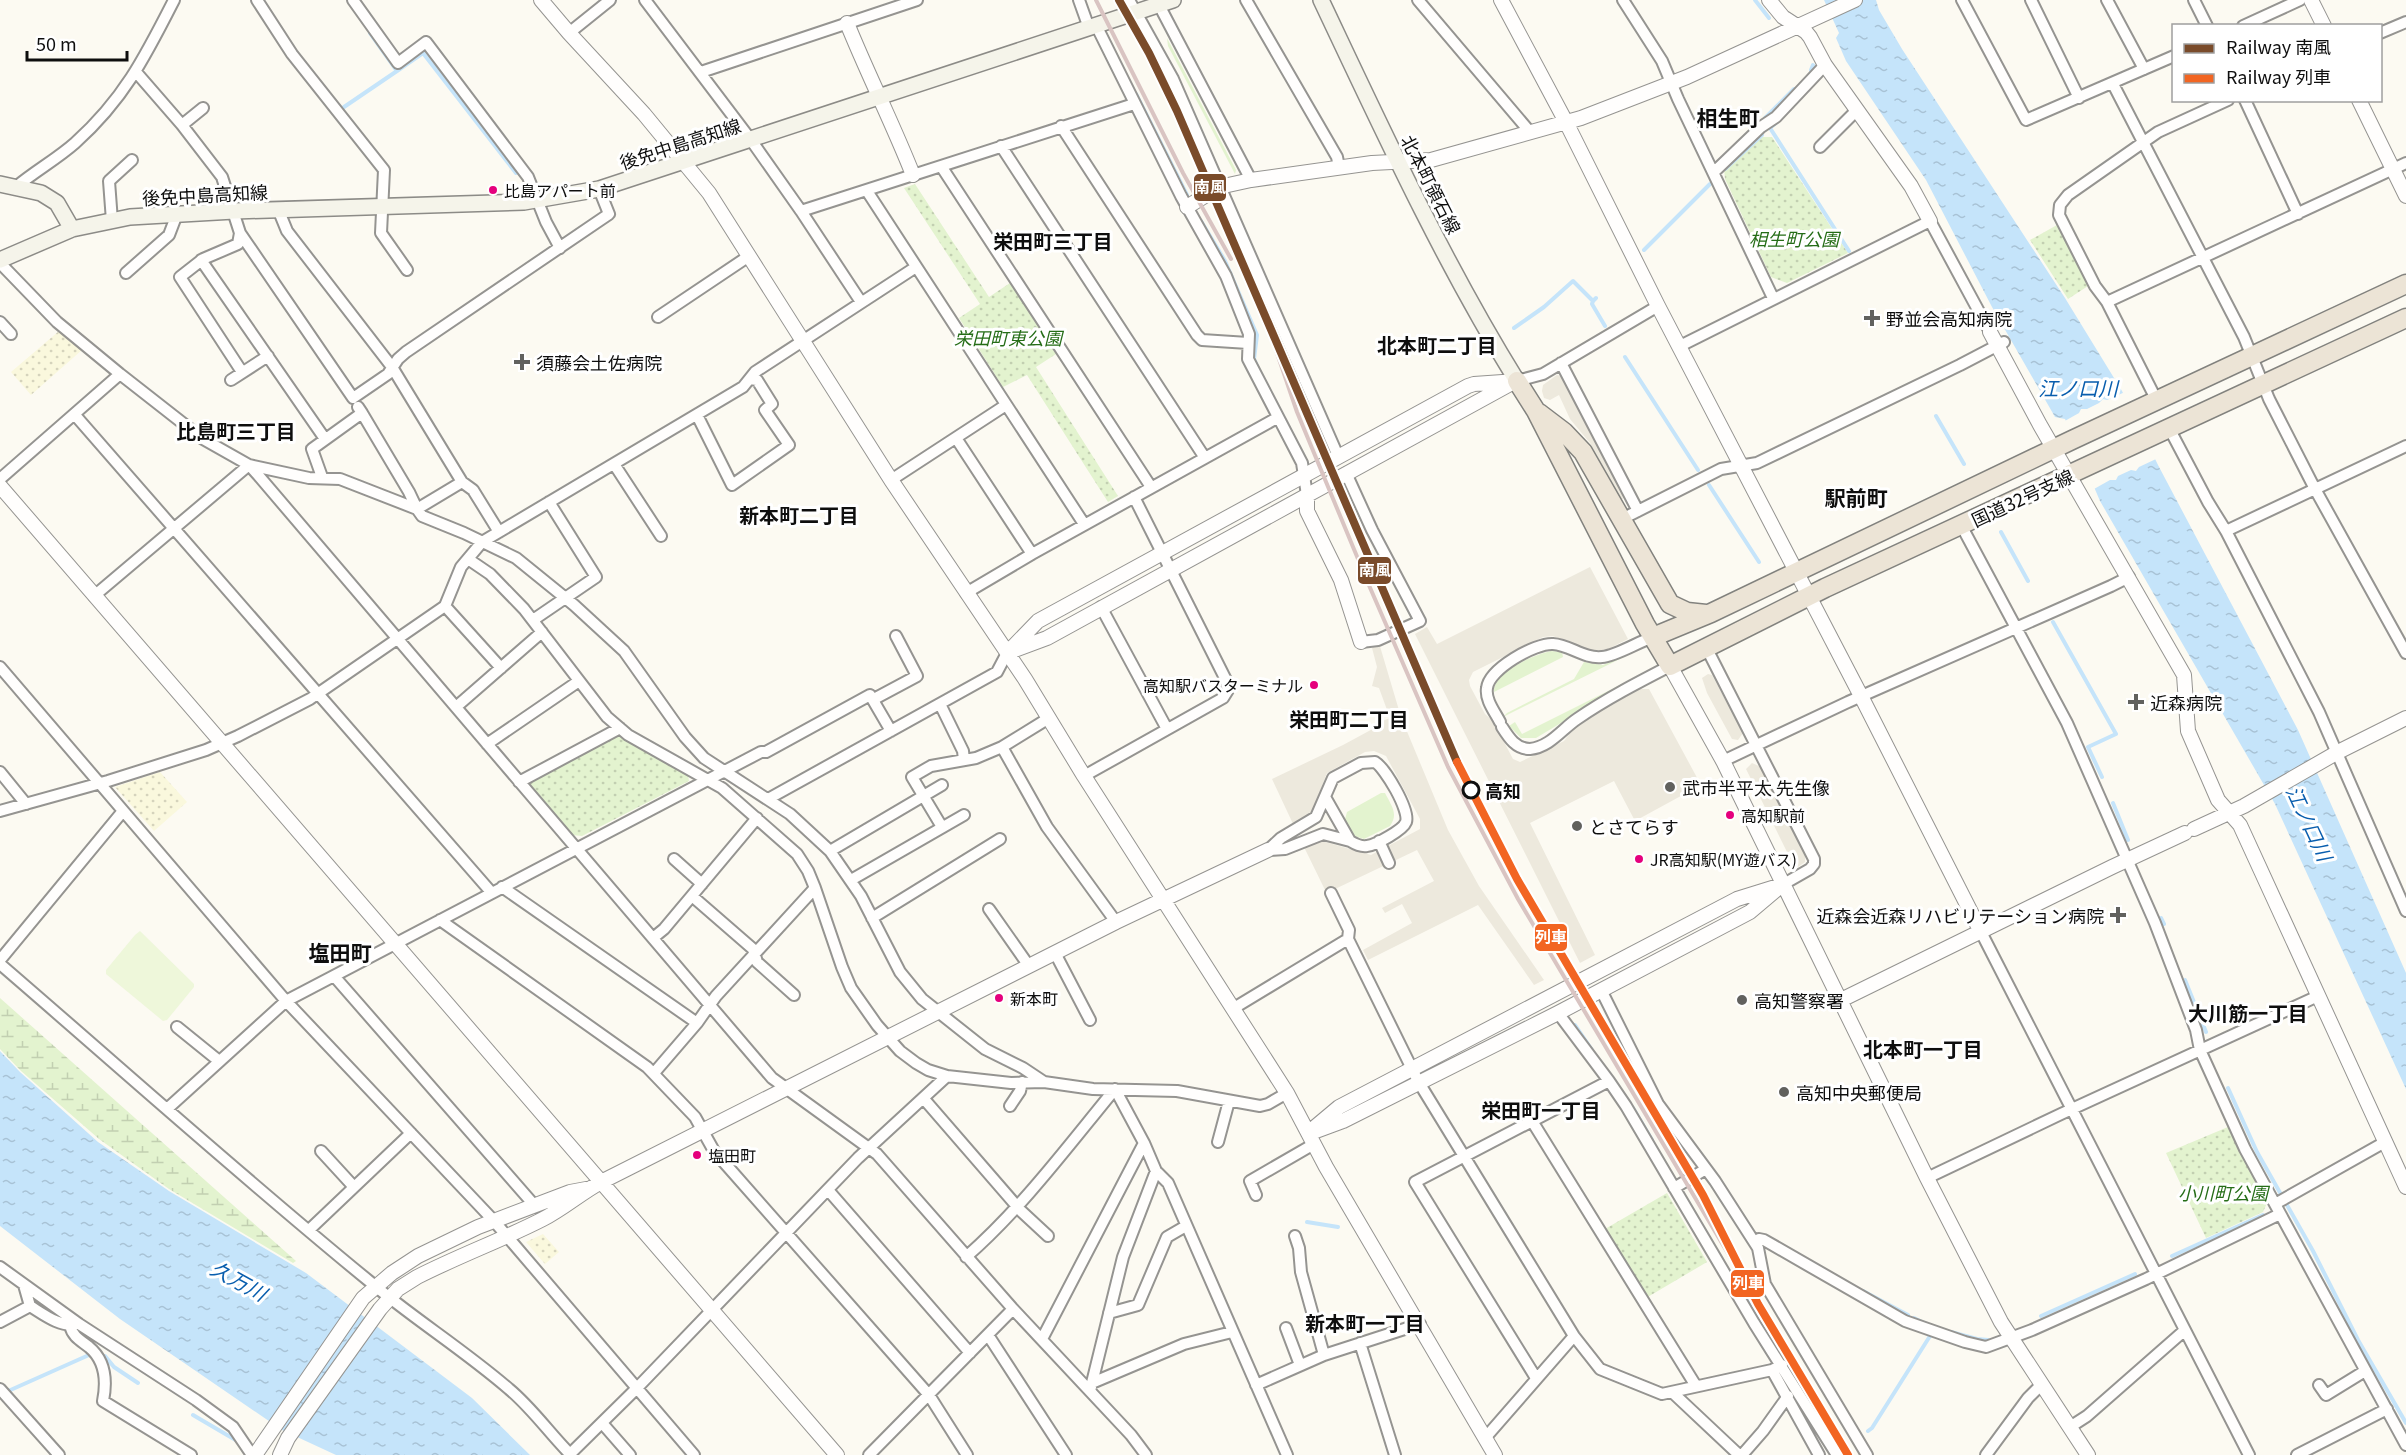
<svg xmlns="http://www.w3.org/2000/svg" width="2406" height="1455" font-family="Georgia,'Noto Sans JP',serif">
	<style>
		.farmland { fill: url(#farmland-dots) }
		.grass { fill: #e3f3cf }
		.wetland { fill: url(#wetland-marsh) }
		.park { fill: url(#park-dots) }
		.pitch { fill: #eef7da }
		.plaza { fill: #ede9dd }
		.water { fill: url(#water-ripples) }
		.pier { fill: #fcfaf2 }
		.lines { fill: none; stroke-linecap: round; stroke-linejoin: round }
		.stream { stroke: #c5e4fa; stroke-width: 4 }
		.minor-casing { stroke: #959491; stroke-width: 14 }
		.tertiary-casing { stroke: #959491; stroke-width: 16 }
		.secondary-casing { stroke: #8c8b87; stroke-width: 18 }
		.trunk-casing { stroke: #82827e; stroke-width: 21 }
		.minor { stroke: #fffefd; stroke-width: 10 }
		.tertiary { stroke: #fffefd; stroke-width: 14 }
		.secondary { stroke: #f5f4ea; stroke-width: 15 }
		.trunk { stroke: #ece4d6; stroke-width: 18 }
		.rail { stroke: #d9c4c2; stroke-width: 4 }
		.rail-1-casing { stroke: #fff; stroke-width: 12 }
		.rail-2-casing { stroke: #fff; stroke-width: 12 }
		.rail-1 { stroke: #7a4b2a; stroke-width: 8 }
		.rail-2 { stroke: #f26522; stroke-width: 8 }
		.bus-dot { fill: #e5007d; stroke: #fff; stroke-width: 2 }
		.poi-dot { fill: #61615e; stroke: #fff; stroke-width: 2 }
		.stop-dot { fill: #fff; stroke: #0e0e0e; stroke-width: 3 }
		.labels { text-anchor: middle; dominant-baseline: central; stroke-width: 6; stroke-linejoin: round; paint-order: stroke }
		.bus-label { font-size: 16px; fill: #0e0e0e; stroke: #fff; text-anchor: start }
		.street-label { font-size: 18px; fill: #0e0e0e; stroke: #fff }
		.park-label { font-size: 18px; font-style: italic; fill: #256d17; stroke: #fff }
		.poi-label { font-size: 18px; fill: #0e0e0e; stroke: #fff; text-anchor: start }
		.stop-label { font-size: 18px; font-weight: bold; fill: #0e0e0e; stroke: #fff; text-anchor: start }
		.neighbourhood-label { font-size: 20px; font-weight: bold; fill: #0e0e0e; stroke: #fff }
		.water-label { font-size: 20px; font-style: italic; fill: #095eae; stroke: #fff }
		.quarter-label { font-size: 21px; font-weight: bold; fill: #0e0e0e; stroke: #fff }
		.line-badge { stroke: #fff; stroke-width: 2 }
		.badge-label { font-size: 16px; text-anchor: middle; font-weight: bold; fill: #fff }
	</style>
	<defs>
		<pattern id="farmland-dots" width="8" height="8" patternUnits="userSpaceOnUse" patternTransform="scale(1.5)"><rect width="8" height="8" fill="#faf8dd"/><path d="M2 2h.1M6 6h.1" fill="none" stroke="#d5d3bc" stroke-width="1.8" stroke-linecap="round"/></pattern>
		<pattern id="wetland-marsh" width="20" height="14" patternUnits="userSpaceOnUse" patternTransform="scale(1.5)"><rect width="20" height="14" fill="#e3f3cf"/><path d="M1 5h8M5 5V1M11 12h8M15 12V8" fill="none" stroke="#c2cfb1"/></pattern>
		<pattern id="park-dots" width="8" height="8" patternUnits="userSpaceOnUse" patternTransform="scale(1.5)"><rect width="8" height="8" fill="#e3f3cf"/><path d="M2 2h.1M6 6h.1" fill="none" stroke="#c2cfb1" stroke-width="1.8" stroke-linecap="round"/></pattern>
		<pattern id="water-ripples" width="26" height="14" patternUnits="userSpaceOnUse" patternTransform="scale(1.5)"><rect width="26" height="14" fill="#c5e4fa"/><path d="M2 4q2-2 4 0t4 0M15 11q2-2 4 0t4 0" fill="none" stroke="#a8c2d5"/></pattern>
	</defs>
	<rect width="100%" height="100%" fill="#fcfaf2"/>
	<!-- farmland -->
	<path class="farmland" d="M59,331L82,350L31,395L11,372Z
		M160,772L187,802L154,831L115,787Z
		M543,1234L559,1252L545,1264L526,1242Z"/>
	<!-- grass -->
	<path class="grass" d="M1167,38L1236,170L1235,174L1168,46Z
		M1551,651L1562,652L1563,657L1494,692C1493,672 1533,655 1551,651Z
		M1634,652L1503,717L1507,713L1574,679L1584,662L1603,665Z
		M1644,673L1536,738H1521L1509,726L1515,722L1522,734Z
		M1381,793H1385C1391,805 1399,814 1390,826L1364,839L1354,836L1344,823L1347,812Z"/>
	<!-- wetland -->
	<path class="wetland" d="M0,998L296,1261L293,1263L169,1189L99,1139L21,1071L0,1049Z"/>
	<!-- park -->
	<path class="park" d="M1762,137H1772L1848,253L1787,283L1771,277L1725,179L1724,168Z
		M915,184L989,297L1010,283L1056,354L1036,367L1118,496L1108,502L1027,375L1003,387L959,318L980,304L904,188Z
		M2057,225L2088,286L2068,299L2030,240Z
		M620,736L688,775L689,781L582,836L572,835L530,785L532,779L613,737Z
		M2228,1127L2267,1203L2263,1212L2206,1238L2166,1153Z
		M1667,1193L1707,1262L1646,1298L1605,1229Z"/>
	<!-- pitch -->
	<path class="pitch" d="M140,931L194,984V987L167,1020L163,1021L106,974V970L135,935Z"/>
	<!-- plaza -->
	<path class="plaza" d="M1557,375L1561,376L1567,384L1622,492L1623,499L1621,500L1590,443L1570,419L1559,395L1550,400L1544,398L1542,391L1543,385Z
		M1590,567L1628,639L1608,649L1596,651L1584,649L1553,636L1543,637L1473,672L1469,680L1470,686L1485,714L1493,721L1513,759L1520,762L1564,741L1575,726L1636,689H1649L1701,785L1635,821L1614,781L1530,823L1595,955L1580,963L1415,634L1427,627L1437,644Z
		M1379,643L1401,717L1448,830L1479,886L1544,980L1534,985L1478,905L1368,960L1363,950L1412,923L1402,904L1385,913L1382,908L1434,881L1417,850L1335,889L1331,893L1326,892L1304,847L1322,841L1371,855L1420,829V819L1386,756L1374,751L1365,752L1327,773L1310,817L1294,826L1272,779L1343,745L1380,725V722L1390,718L1379,688L1372,686L1377,667L1372,648Z
		M1708,674L1712,675L1743,733L1738,740L1732,739L1707,693L1702,678Z
		M1752,763L1761,767L1805,854V862L1798,867L1795,866L1789,856L1749,775L1746,769Z"/>
	<!-- water -->
	<path class="water" d="M1824,0H1876L1879,10L1902,49L2065,298L2122,391L2158,465L2298,730L2406,973V1089L2275,804L2100,501L2065,419L2055,417L1992,307L1926,180L1846,61L1836,38L1839,33Z
		M0,1051L20,1072L98,1142L169,1191L306,1273L472,1398L530,1455H336L282,1430L120,1319L0,1226Z"/>
	<!-- pier -->
	<path class="pier" d="M2125,392L2156,459L2139,467L2136,471L2131,470L2118,476L2116,480H2110L2094,489L2063,422L2079,413L2081,409H2087L2099,403L2103,399L2107,400Z"/>
	<g class="lines">
		<!-- stream -->
		<path class="stream" d="M1755,0L1769,18
			M370,33L397,71L423,53L516,173
			M1811,70L1813,65
			M1136,94L1187,195
			M344,107L397,71
			M1765,118L1794,89
			M1777,122L1770,128L1849,251
			M1725,169L1762,135
			M1201,221L1225,261L1257,335L1254,359L1257,366
			M1644,250L1710,184
			M1593,301L1592,304L1605,326
			M1514,328L1544,307L1573,281L1593,301L1596,298
			M1625,357L1698,470
			M1936,416L1964,464
			M1709,485L1759,562
			M2001,532L2028,581
			M2053,622L2116,734L2088,747L2102,777
			M2113,803L2128,840
			M2161,918L2164,924
			M2185,980L2206,1032
			M1575,1025L1592,1050
			M2228,1088L2257,1152L2313,1251L2358,1340L2406,1423
			M1633,1108L1652,1140
			M1307,1222L1338,1227
			M2172,1256L2263,1215
			M1863,1291L1908,1315
			M1742,1292L1758,1319
			M2041,1316L2135,1274
			M1914,1318L1924,1323
			M1951,1332L1977,1339L1988,1340
			M105,1356L114,1367L138,1383
			M6,1392L89,1355
			M193,1415L239,1442
			M1868,1431L1872,1428L1930,1336"/>
		<defs>
			<path id="minor" d="M257,0L292,54L384,170L381,233L407,270
				M353,0L398,63L426,42L528,177L546,222L560,248
				M645,0L751,140L801,211
				M1079,0L1089,28
				M1129,0L1173,79L1338,456
				M1246,0L1337,157L1339,167
				M1418,0L1530,132
				M1623,0L1662,61L1678,99L1773,298
				M1962,0L2026,120L2174,56
				M2031,0L2079,98
				M2107,0L2144,69
				M2194,0L2207,26
				M1159,5L1251,180
				M1096,25L1181,196L1226,276L1249,334L1248,359L1302,463L1307,495
				M2243,26L2300,0
				M569,33L610,0
				M2380,33L2406,22
				M136,72L182,125L222,177L240,233L353,398L388,374L398,359L406,352L609,214L599,189
				M701,72L917,0
				M2113,84L2244,337L2269,399L2315,489L2406,653
				M2245,100L2298,214
				M182,125L203,108
				M1061,126L1197,335L1202,340L1248,343
				M1001,146L1205,458
				M1820,147L1857,110
				M941,166L1151,487
				M1714,172L1761,127L1776,117L1825,65
				M16,187C35,171 57,159 75,143C124,99 145,57 174,0
				M867,191L1084,524
				M278,209L287,231L392,367L462,482L473,490L499,532
				M112,221L109,181L132,160
				M240,233L238,244L203,259L180,277L242,372
				M201,260L325,439
				M0,263L57,322L120,374L203,439L249,465L258,475L772,1078L877,1154L1013,1309L1131,1435L1146,1455
				M126,273L169,235L177,214
				M861,302L801,211L1134,104
				M2107,302L2406,163
				M658,317L749,256
				M0,322L11,334
				M1680,346L1930,221L1990,332
				M1561,363L1638,511
				M231,380L268,356
				M1517,381L1543,374L1658,306
				M2157,401L2107,302L2095,286L2059,215L2060,205L2068,195L2158,132L2228,100
				M362,413L409,492L417,509L462,482
				M75,415L491,892
				M697,415L732,485L789,445L765,410L772,404L757,380L750,379
				M2169,428L2208,502L2226,531L2319,712L2406,911
				M956,438L1032,554L1277,418
				M614,464L661,536
				M249,465L309,478L340,479L417,509L422,516L464,533L516,558L574,605L624,651L685,737L704,758L790,814L830,851L861,896L900,972L922,999L985,1049L1023,1068L1044,1082
				M1346,473L1372,530L1420,621L1378,640L1361,642
				M322,477L312,449L362,413L358,407
				M0,479L120,374
				M891,480L1006,405
				M1622,519L1721,469L1757,463L1960,365L2004,342
				M1961,525L2067,723L2155,923L2196,1030L2200,1050L2245,1149L2406,1445
				M2226,531L2406,446
				M468,559L490,574L524,609L607,717L628,735L722,788L797,854L808,871L815,888L842,967L851,988L877,1025L900,1051L916,1063L928,1070L947,1076L1011,1083L1044,1082L1093,1089L1177,1091L1260,1106L1268,1104L1287,1093
				M966,593L1032,554
				M94,596L249,465
				M445,606L501,668
				M1101,607L1167,729
				M533,620L596,577L549,502
				M1706,647L1814,859V864L1810,869L1782,885
				M0,667L286,1001L494,1221L694,1455
				M874,699L917,676L896,636
				M940,704L963,751L964,760
				M456,707L542,632
				M1049,718L1002,747L1047,827L1116,922
				M1500,722C1495,712 1485,700 1487,688C1489,669 1535,643 1553,644C1570,645 1584,659 1602,657C1616,656 1638,642 1653,637
				M1502,727C1509,738 1516,749 1530,749C1550,747 1562,729 1577,719C1606,699 1639,682 1670,666
				M487,744L579,681
				M1723,761L1848,702L2111,586L2129,577
				M0,772L26,804
				M1084,776L1223,698L1228,690L1226,680L1134,497
				M519,782L620,728
				M1325,797L1350,841C1355,844 1361,847 1367,846C1376,845 1403,830 1406,822C1410,810 1385,768 1375,762L1361,763L1333,778L1316,817L1281,838L1268,850L1285,849L1323,834L1350,841
				M768,799L997,672L1007,653
				M0,811L108,781L206,750L238,736L310,699L445,606L461,567L482,542L743,387L755,372L916,267
				M942,827L912,777L931,766L976,758L1002,747
				M1379,841L1389,863
				M830,851L942,785
				M674,859L702,884
				M851,880L964,815
				M502,887L697,1023
				M1331,893L1349,930L1348,939
				M692,896L753,949L757,962L794,995
				M989,909L1029,966
				M872,918L1000,839
				M440,920L647,1067L695,1117L714,1151L929,1395L967,1455
				M1981,932L2249,1455
				M653,938L664,929L757,818
				M1055,953L1090,1020
				M0,960L123,811
				M0,964C123,1070 243,1178 369,1281C414,1319 464,1350 509,1389C532,1408 550,1434 571,1455
				M334,976L535,1206
				M1601,990L1658,1104L1715,1181L1758,1248L1765,1284L1867,1455
				M1234,1008L1348,939L1418,1081L1574,1336L1600,1369L1662,1394L1772,1370L1782,1365
				M177,1027L219,1061
				M654,1073L697,1023L716,996L815,888
				M1609,1081L1626,1106L1754,1323L1837,1455
				M1115,1089L1144,1143L1156,1171L1168,1183L1287,1455
				M924,1099L1021,1211L1048,1236
				M1010,1106L1020,1091L1022,1082
				M167,1109L286,1001L761,752H766L870,695L891,731
				M1532,1121L1696,1386
				M1218,1142L1229,1101
				M321,1151L354,1187
				M1927,1178L2061,1114L2318,996
				M1674,1188L1706,1169
				M828,1190L970,1353
				M1256,1195L1250,1181L1314,1144
				M2275,1204L2385,1142
				M309,1230L411,1133
				M1295,1236L1299,1248L1301,1272L1324,1355
				M1755,1242L1759,1239L1764,1240L1905,1321L1965,1342L1986,1347L2032,1330L2146,1279L2280,1214
				M966,1257C1022,1208 1068,1146 1115,1089
				M0,1267L79,1324L196,1400L233,1427L252,1455
				M24,1285L30,1306C43,1314 61,1328 76,1324
				M1109,1313L1138,1305L1167,1237L1186,1226
				M0,1322L30,1306
				M70,1326C73,1337 80,1340 89,1347C106,1361 107,1381 103,1401L191,1455
				M1286,1328L1300,1365
				M988,1335L1066,1455
				M1042,1339L1144,1143
				M1360,1343L1395,1455
				M1772,1370L1819,1455
				M1536,1378L1415,1182L1609,1081L1558,1013
				M1092,1383L1184,1344L1232,1332
				M1256,1385L1324,1355L1420,1324
				M2319,1385L2326,1395L2365,1371
				M0,1389L59,1455
				M1090,1391L1123,1257L1156,1171
				M1672,1392L1739,1455
				M602,1423L630,1455
				M2070,1427L2087,1416L2185,1330
				M1486,1437L1574,1336
				M570,1454L637,1388L858,1158L947,1076
				M869,1455L1013,1309
				M1742,1455L1763,1431L1788,1396
				M1986,1455L2028,1398L2041,1385
				M2297,1455L2387,1409"/>
			<path id="tertiary" d="M541,0L569,33L644,114L709,193L891,480L1025,679L1084,776L1287,1093L1326,1167L1495,1455
				M1501,0L1566,122L1658,306L1861,696L1981,932
				M1769,0L1783,17L1806,32L1810,37L1825,65L1911,186L1930,221
				M2311,0L2324,26
				M847,23C868,75 893,124 913,175
				M2359,100L2406,196
				M1187,207L1219,187L1251,180L1372,163L1431,160L1581,118L1687,77L1855,0
				M1990,332L2040,425L2184,675L2188,731L2218,800L2240,825L2406,1187
				M0,486L837,1455
				M1307,495V511L1341,580L1361,642
				M1012,651L1047,638L1510,384
				M1007,653L1038,621L1468,386L1474,384L1517,381
				M1670,666L1723,761L1927,1178L2001,1322L2088,1455
				M2194,829L2244,806L2338,752L2406,718
				M1839,1001L2112,867L2185,833
				M1316,1131L1343,1121L1558,1013L1750,912L1776,890
				M1308,1133L1339,1107L1737,899L1782,885
				M255,1455L363,1298L392,1273L418,1256L478,1227L570,1192L586,1189
				M280,1455L288,1438L380,1309L398,1289L417,1277C458,1256 502,1240 543,1219C564,1208 581,1193 601,1182L1116,922L1268,850"/>
			<path id="secondary" d="M1321,0C1382,129 1442,260 1517,381
				M0,184L41,193L57,203L72,229
				M0,260L72,229L130,217L234,211L524,202L599,189L1173,0"/>
			<path id="trunk" d="M1517,381L1536,411L1645,624L1670,666L1825,588L2406,318
				M1539,413L1564,432L1583,452L1670,604L1687,612L1706,614
				M1653,637L1711,613L2072,440L2406,284"/>
		</defs>
		<!-- minor casing -->
		<use href="#minor" class="minor-casing"/>
		<!-- tertiary casing -->
		<use href="#tertiary" class="tertiary-casing"/>
		<!-- secondary casing -->
		<use href="#secondary" class="secondary-casing"/>
		<!-- trunk casing -->
		<use href="#trunk" class="trunk-casing"/>
		<!-- minor -->
		<use href="#minor" class="minor"/>
		<!-- tertiary -->
		<use href="#tertiary" class="tertiary"/>
		<!-- secondary -->
		<use href="#secondary" class="secondary"/>
		<!-- trunk -->
		<use href="#trunk" class="trunk"/>
		<!-- rail -->
		<path class="rail" d="M1096,0L1183,173L1231,259
			M1262,309L1297,412L1368,583L1448,767L1518,899L1758,1304"/>
		<defs>
			<path id="rail-1" d="M1119,0L1149,53L1177,111L1457,762"/>
			<path id="rail-2" d="M1457,762L1517,879L1703,1195L1758,1304L1848,1455"/>
		</defs>
		<!-- rail-1 casing -->
		<use href="#rail-1" class="rail-1-casing"/>
		<!-- rail-2 casing -->
		<use href="#rail-2" class="rail-2-casing"/>
		<!-- rail-1 -->
		<use href="#rail-1" class="rail-1"/>
		<!-- rail-2 -->
		<use href="#rail-2" class="rail-2"/>
	</g>
	<!-- markers -->
	<g class="bus-dot">
		<circle cx="493" cy="190" r="5"/>
		<circle cx="1314" cy="685" r="5"/>
		<circle cx="1730" cy="815" r="5"/>
		<circle cx="1639" cy="859" r="5"/>
		<circle cx="999" cy="998" r="5"/>
		<circle cx="697" cy="1155" r="5"/>
	</g>
	<g class="poi-dot">
		<path d="M1869 309h6v6h6v6h-6v6h-6v-6h-6v-6h6z"/>
		<path d="M519 353h6v6h6v6h-6v6h-6v-6h-6v-6h6z"/>
		<path d="M2133 693h6v6h6v6h-6v6h-6v-6h-6v-6h6z"/>
		<circle cx="1670" cy="787" r="6"/>
		<circle cx="1577" cy="826" r="6"/>
		<path d="M2115 906h6v6h6v6h-6v6h-6v-6h-6v-6h6z"/>
		<circle cx="1742" cy="1000" r="6"/>
		<circle cx="1784" cy="1092" r="6"/>
	</g>
	<circle class="stop-dot" cx="1471" cy="790" r="8"/>
	<g class="labels">
		<!-- bus labels -->
		<g class="bus-label">
			<text x="504" y="190">比島アパート前</text>
			<text x="1303" y="685" text-anchor="end">高知駅バスターミナル</text>
			<text x="1741" y="815">高知駅前</text>
			<text x="1650" y="859">JR高知駅(MY遊バス)</text>
			<text x="1010" y="998">新本町</text>
			<text x="708" y="1155">塩田町</text>
		</g>
		<!-- street labels -->
		<g class="street-label">
			<text transform="translate(680 143) rotate(-18)">後免中島高知線</text>
			<text transform="translate(1432 184) rotate(63)">北本町領石線</text>
			<text transform="translate(205 194) rotate(-3)">後免中島高知線</text>
			<text transform="translate(2022 497) rotate(-25)">国道32号支線</text>
		</g>
		<!-- park labels -->
		<g class="park-label">
			<text x="1794" y="238">相生町公園</text>
			<text x="1008" y="337">栄田町東公園</text>
			<text x="2223" y="1192">小川町公園</text>
		</g>
		<!-- poi labels -->
		<g class="poi-label">
			<text x="1886" y="318">野並会高知病院</text>
			<text x="536" y="362">須藤会土佐病院</text>
			<text x="2150" y="702">近森病院</text>
			<text x="1682" y="787">武市半平太 先生像</text>
			<text x="1589" y="826">とさてらす</text>
			<text x="2104" y="915" text-anchor="end">近森会近森リハビリテーション病院</text>
			<text x="1754" y="1000">高知警察署</text>
			<text x="1796" y="1092">高知中央郵便局</text>
		</g>
		<!-- stop labels -->
		<g class="stop-label">
			<text x="1485" y="790">高知</text>
		</g>
		<!-- neighbourhood labels -->
		<g class="neighbourhood-label">
			<text x="1053" y="240">栄田町三丁目</text>
			<text x="1437" y="344">北本町二丁目</text>
			<text x="236" y="430">比島町三丁目</text>
			<text x="799" y="514">新本町二丁目</text>
			<text x="1349" y="718">栄田町二丁目</text>
			<text x="2248" y="1012">大川筋一丁目</text>
			<text x="1923" y="1048">北本町一丁目</text>
			<text x="1541" y="1109">栄田町一丁目</text>
			<text x="1365" y="1322">新本町一丁目</text>
		</g>
		<!-- water labels -->
		<g class="water-label">
			<text x="2078" y="387">江ノ口川</text>
			<text transform="translate(2310 823) rotate(65)">江ノ口川</text>
			<text transform="translate(239 1280) rotate(29)">久万川</text>
		</g>
		<!-- quarter labels -->
		<g class="quarter-label">
			<text x="1728" y="117">相生町</text>
			<text x="1856" y="497">駅前町</text>
			<text x="340" y="952">塩田町</text>
		</g>
	</g>
	<g class="line-badge">
		<rect x="1193" y="173" width="34" height="29" rx="6" fill="#7a4b2a"/>
		<rect x="1357" y="556" width="35" height="29" rx="6" fill="#7a4b2a"/>
		<rect x="1534" y="923" width="34" height="29" rx="6" fill="#f26522"/>
		<rect x="1730" y="1269" width="35" height="29" rx="6" fill="#f26522"/>
	</g>
	<g class="badge-label">
		<text x="1210" y="193">南風</text>
		<text x="1375" y="576">南風</text>
		<text x="1551" y="943">列車</text>
		<text x="1748" y="1289">列車</text>
	</g>
	<!-- legend -->
	<rect x="2172" y="24" width="210" height="78" fill="#ffffff" stroke="#9f9f9f" stroke-width="1.5"/>
	<rect x="2184" y="44" width="30" height="9" fill="#7a4b2a" stroke="#9f9f9f" stroke-width="1.5"/>
	<text x="2226" y="54" font-size="18" fill="#0e0e0e">Railway 南風</text>
	<rect x="2184" y="74" width="30" height="9" fill="#f26522" stroke="#9f9f9f" stroke-width="1.5"/>
	<text x="2226" y="84" font-size="18" fill="#0e0e0e">Railway 列車</text>
	<!-- scale -->
	<path d="M27 51v9h100v-9" fill="none" stroke="#0e0e0e" stroke-width="3"/>
	<text x="36" y="51" font-size="18" fill="#0e0e0e" stroke="#ffffff" stroke-width="4.5" paint-order="stroke">50 m</text>
</svg>
